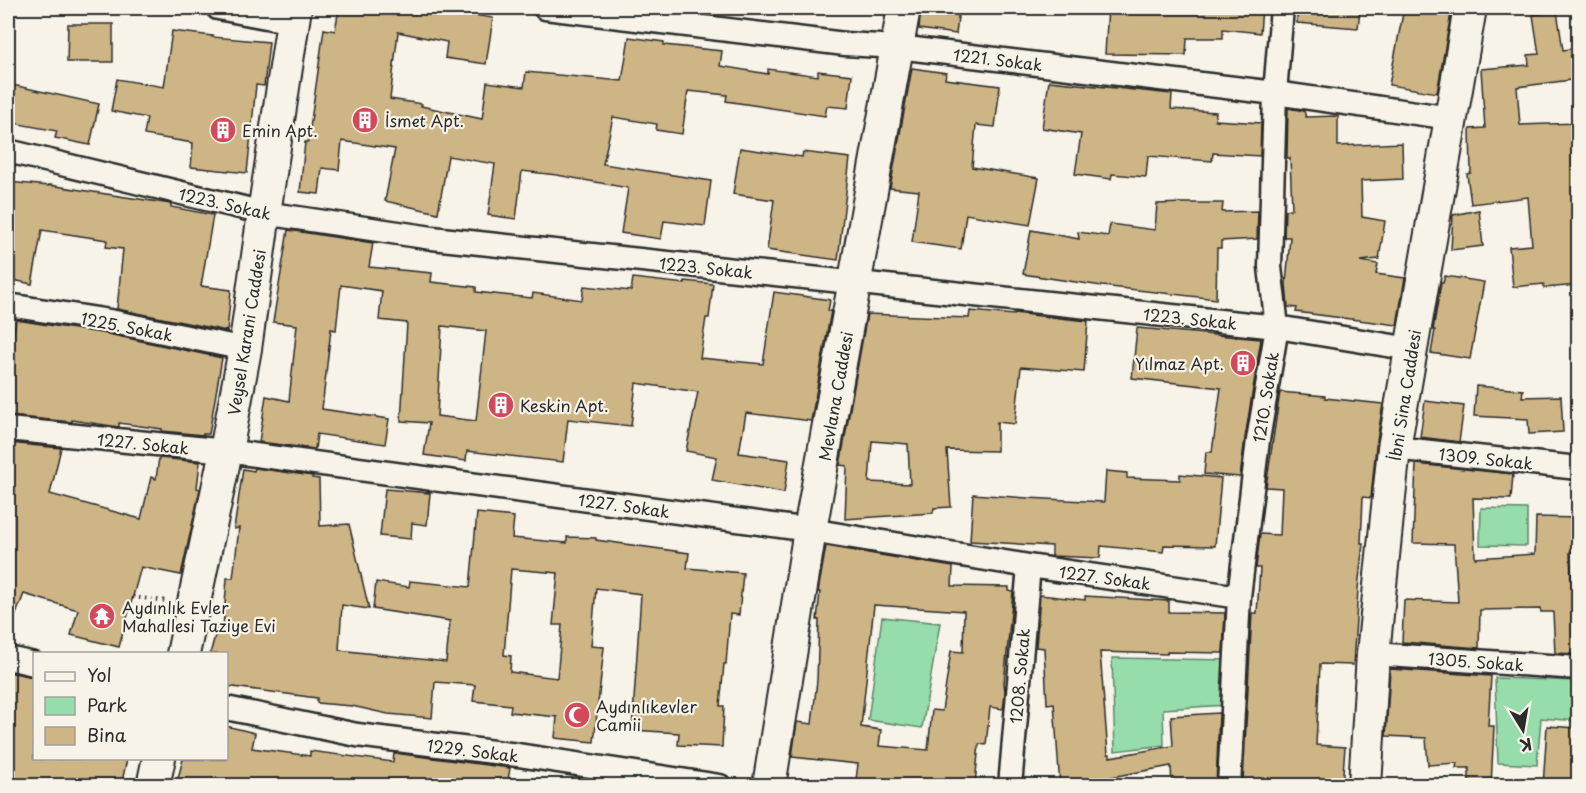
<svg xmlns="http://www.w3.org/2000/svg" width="1586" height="793" font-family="'Playpen Sans',sans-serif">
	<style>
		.green { fill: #96ddab; stroke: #60846b; stroke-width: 1.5 }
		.building { fill: #ceb585; stroke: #2b2b2b; stroke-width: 1.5; fill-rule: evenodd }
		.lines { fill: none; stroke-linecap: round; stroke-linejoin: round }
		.street-casing { stroke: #2b2b2b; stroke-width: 27 }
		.secondary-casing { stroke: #2b2b2b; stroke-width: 36 }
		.path { stroke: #2b2b2b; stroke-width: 4; stroke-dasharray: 1.5 4.5; stroke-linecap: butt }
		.street { stroke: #f7f3e8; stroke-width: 22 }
		.secondary { stroke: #f7f3e8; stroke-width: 32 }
		.labels { text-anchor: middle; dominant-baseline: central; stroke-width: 4.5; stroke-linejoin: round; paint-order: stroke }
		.street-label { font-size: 16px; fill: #2b2b2b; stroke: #f7f3e8 }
		.poi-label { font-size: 16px; fill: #2b2b2b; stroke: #f7f3e8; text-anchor: start }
	</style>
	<rect width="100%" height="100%" fill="#f7f3e8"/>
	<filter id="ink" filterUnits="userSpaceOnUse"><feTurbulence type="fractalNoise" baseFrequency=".0167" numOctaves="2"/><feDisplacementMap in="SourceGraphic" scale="12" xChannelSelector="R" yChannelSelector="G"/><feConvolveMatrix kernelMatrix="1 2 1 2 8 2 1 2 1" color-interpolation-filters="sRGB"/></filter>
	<g filter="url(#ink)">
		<!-- green -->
		<path class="green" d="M1481,508L1527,509V546L1480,545Z
			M882,617L940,623L922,728L868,720Z
			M1112,658L1228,660L1227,705L1163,709L1164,745L1115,751Z
			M1495,678L1578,681V721L1541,718L1537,765L1498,763Z"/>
		<!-- building -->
		<path class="building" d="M339,8H430L493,18L486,64L445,58L447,42L398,32L390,99L422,104L421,106L482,119L487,82L524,87L526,72L622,81L629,37L664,42V45L722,51L720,66L768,74V69L818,76V71L852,75L848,108L827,106L825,116L726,101L727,95L688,91L682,134L656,130L657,124L613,117L603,164L711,181L705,226L664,221L661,239L621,233L628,188L557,175L522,171L516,219L488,215L495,164L448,156L438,213L385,201L395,149L342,141L339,170L322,168L319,194L300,192L305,142H308L324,29L335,31Z
			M921,8H959L956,34L919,29Z
			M1108,8H1262L1260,33L1223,29V38H1187L1186,55L1105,54Z
			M1297,8H1360L1358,28L1297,23Z
			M1404,8H1452L1437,93L1389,85Z
			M1557,11L1563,50L1578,48V79L1517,87L1520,125L1578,123V197L1573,198L1576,242H1578V285L1544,288V284L1513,287L1509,247L1532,245L1528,197L1471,204L1467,174L1471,173L1470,129L1485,128L1481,69L1529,65L1528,55L1539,54L1533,15Z
			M68,24H113V62H67Z
			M172,31L213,36L212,37L269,42L264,86L256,85L247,173L191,167L193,143L144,135L147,118L111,111L117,79L164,87Z
			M912,68L946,73L945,79L1000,86L995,127L976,125L972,167L1039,178L1030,225L966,214L961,249L912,242L919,191L890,188Z
			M1049,81L1172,94L1171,109L1216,112L1215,120L1261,123L1260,156L1213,153L1212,161L1148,156L1146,177L1112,174L1111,179L1075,174L1081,134L1042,128Z
			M8,84L99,104L90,145L55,138L57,131L8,122Z
			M1288,108L1304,111L1306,117L1338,116V146L1402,143L1403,179L1361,181L1362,217L1385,221L1379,259L1360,261L1378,264L1376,274L1405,278L1397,325L1296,312L1297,308L1288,307L1286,284L1290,237H1284L1285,210L1292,209L1290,158H1287Z
			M740,148L802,157L803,152L850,158L838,260L767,250L774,200L733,194Z
			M8,182L49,186V185L93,192L171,204V207L213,215L201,286L231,290L227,331L117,309L123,249L106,247L107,240L42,230L32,284L8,279Z
			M1184,203H1223L1222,212L1258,211L1257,239L1221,241V248H1217L1216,299L1102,286L1023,274L1031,230L1079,239L1078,232L1108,236L1110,224L1155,230L1157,204Z
			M1479,210L1483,246L1451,250L1453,215Z
			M288,230L373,243L369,267L432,273L431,282L476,287V292L532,298L533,293L582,300L584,286L631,291L633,278L685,284V281L713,284L709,318H706L700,358L763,364L774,292L830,300L828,311H831L811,421L746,413L739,453L789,460L784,493L712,480L717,457L686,451L698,392L636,383L631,426L568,419L563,462L467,451L466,461L424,455L429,423L401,421L407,323L379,320L382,291L341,285L336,330L331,329L322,409L389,419L385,444L317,434L315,449L259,442L266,396L289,401L297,325L273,322ZM442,326L486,331L476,421L437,416Z
			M1445,276L1484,282L1470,359L1431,353L1435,330H1433L1441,283H1443Z
			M970,311L1014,315V313L1040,316L1088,321L1084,372L1021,367L1015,424L997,422V451L947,450L951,507L934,508L933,513L845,519L847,466L840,465L867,314L969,318ZM872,441L908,444L910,484L869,482Z
			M16,320L108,334L222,358L209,434H203V435L162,431V429L119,423V427L72,420V422L8,416V368Z
			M1137,328L1261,339L1245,438L1240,477L1204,474L1206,452H1212L1221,388L1132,378Z
			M1476,386L1523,390L1522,397L1561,396L1563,432L1529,434L1528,419L1474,416Z
			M1280,392L1325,396V398L1383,404L1376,446L1371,498L1363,497L1361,543H1363L1358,589L1353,665L1320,664L1316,745L1345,747L1342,786H1300V783L1243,782L1252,613H1257L1260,568H1256L1260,534L1280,535L1282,488L1266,487Z
			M1425,401L1464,406L1459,442L1420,437Z
			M8,443L61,448L50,494L141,519L151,477L156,479L159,458L200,462L197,488L200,489L181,575L141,567L119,647L71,635L78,610L24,594L9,632L8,631Z
			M1416,464L1513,474L1511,499L1473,498L1475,558L1535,554L1536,517L1578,518V549H1574V552H1570L1575,654L1555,653L1553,612H1541L1540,609L1480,610L1479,648L1402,642L1404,600L1458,602L1454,544L1413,543Z
			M255,468L313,476L312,478L319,479L320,526L349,524L369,609L342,605L339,650L446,662L450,621L373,609L376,582L409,587L410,581L470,587L477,513L514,517L512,538L567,543V537L596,538V540L689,553L687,568L743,573L739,615L730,614L726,664H724L720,706H724L722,747L678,745L679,733L632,730L641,594L596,588L591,646L604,647L594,742L555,738L557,717L510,712L511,705L473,701L475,685L435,682L432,718L388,714L352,706L317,703V698L226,686V654H210L217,628H223L227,578H233L239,528L234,529L243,469L254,471ZM511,569L558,573L553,625H562L557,678L510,672L511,656L504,655Z
			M1106,471L1127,473V478L1180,480V474L1221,478L1215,546L1164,545L1163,552L1101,546L1100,558L1052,556V546L970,541L973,494L1027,498L1104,502Z
			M385,489L430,493L427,525L412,523L411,539L380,536Z
			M826,546L953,567L952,586L1009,587V591L1013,592L1004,683L1005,691L1004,704L1003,709L990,707L986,745L979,744L975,784L920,779L919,786H883V784L856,780L858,764L792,757L797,722L812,724L817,680L819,620H817L820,592H818ZM874,605L964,611L963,652L951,651L942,711L932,710L928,750L879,746L881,730L861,727Z
			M1040,595L1085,600V596L1169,601V612L1225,613L1223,653L1167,652V654L1100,652L1108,754H1110V757L1173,746L1171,716L1219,713L1216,786H1172L1171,766L1106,778L1107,786H1060L1054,703L1047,704L1044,648L1036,647Z
			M1390,669L1491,676L1488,726H1494L1491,786H1469V768H1456L1457,763L1428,765L1426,738L1386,736Z
			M8,672L34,677V759H127L121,786H8Z
			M226,726L255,733L252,748L310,756V751L393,762L394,753L510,768L507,786H176L183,759H226Z
			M1547,726L1578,728V786H1543Z"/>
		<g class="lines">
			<defs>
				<path id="street" d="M218,8L293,22
					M545,8L845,44L898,47L1275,93L1451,118
					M8,151L264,213L432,238L1277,327L1411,349
					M8,305L110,321L245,349
					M8,429L226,451L810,530L1029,566L1239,597
					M1394,448L1578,468
					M1373,654L1578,668
					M8,658L34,664
					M226,708L357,735L518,755L720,786
					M1010,786L1029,566
					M1229,786L1239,597L1258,440L1277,327L1270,267L1275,93L1282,8"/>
				<path id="secondary" d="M183,654L226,451L245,349L264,213L295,8
					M153,786L159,758
					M769,786L810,530L904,8
					M1365,786L1373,654L1394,448L1470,8"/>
			</defs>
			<!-- street casing -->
			<use href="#street" class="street-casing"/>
			<!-- secondary casing -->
			<use href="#secondary" class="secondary-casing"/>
			<!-- path -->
			<path class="path" d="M133,597L166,601"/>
			<!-- street -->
			<use href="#street" class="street"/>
			<!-- secondary -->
			<use href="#secondary" class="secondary"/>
		</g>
	</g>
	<!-- icons -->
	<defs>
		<symbol id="building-disc" viewBox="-11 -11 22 22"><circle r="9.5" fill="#d1495b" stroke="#f7f3e8"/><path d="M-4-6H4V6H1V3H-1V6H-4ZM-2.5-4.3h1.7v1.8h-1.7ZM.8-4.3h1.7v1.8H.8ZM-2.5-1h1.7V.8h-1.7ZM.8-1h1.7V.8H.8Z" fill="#fff"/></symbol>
		<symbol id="temple-disc" viewBox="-11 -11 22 22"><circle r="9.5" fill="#d1495b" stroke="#f7f3e8"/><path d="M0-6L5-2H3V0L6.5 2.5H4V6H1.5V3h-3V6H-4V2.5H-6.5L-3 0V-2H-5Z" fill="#fff"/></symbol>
		<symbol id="mosque-disc" viewBox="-11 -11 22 22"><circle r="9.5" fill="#d1495b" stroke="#f7f3e8"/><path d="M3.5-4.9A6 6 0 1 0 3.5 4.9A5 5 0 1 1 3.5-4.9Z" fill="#fff"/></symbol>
	</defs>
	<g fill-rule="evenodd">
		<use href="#building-disc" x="350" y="105" width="30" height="30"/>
		<use href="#building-disc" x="208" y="115" width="30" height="30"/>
		<use href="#building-disc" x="1228" y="348" width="30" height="30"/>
		<use href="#building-disc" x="486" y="390" width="30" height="30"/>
		<use href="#temple-disc" x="87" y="601" width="30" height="30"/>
		<use href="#mosque-disc" x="562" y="700" width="30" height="30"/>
	</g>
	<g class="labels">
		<!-- street labels -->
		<g class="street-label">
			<text transform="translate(998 59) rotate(7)">1221. Sokak</text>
			<text transform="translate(225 203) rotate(13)">1223. Sokak</text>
			<text transform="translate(706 267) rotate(6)">1223. Sokak</text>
			<text transform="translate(1190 318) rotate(6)">1223. Sokak</text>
			<text transform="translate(127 326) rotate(11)">1225. Sokak</text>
			<text transform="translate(246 332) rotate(-81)">Veysel Karani Caddesi</text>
			<text transform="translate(1404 395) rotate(-81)">İbni Sina Caddesi</text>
			<text transform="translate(835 396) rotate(-80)">Mevlana Caddesi</text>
			<text transform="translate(1265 397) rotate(-81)">1210. Sokak</text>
			<text transform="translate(143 443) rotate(6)">1227. Sokak</text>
			<text transform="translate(1486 458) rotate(6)">1309. Sokak</text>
			<text transform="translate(624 505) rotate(8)">1227. Sokak</text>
			<text transform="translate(1105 577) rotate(8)">1227. Sokak</text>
			<text transform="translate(1476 661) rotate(4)">1305. Sokak</text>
			<text transform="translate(1019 676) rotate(-85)">1208. Sokak</text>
			<text transform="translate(473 750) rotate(7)">1229. Sokak</text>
		</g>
		<!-- poi labels -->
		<g class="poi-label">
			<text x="385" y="120">İsmet Apt.</text>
			<text x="242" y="130">Emin Apt.</text>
			<text x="1224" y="363" text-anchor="end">Yılmaz Apt.</text>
			<text x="520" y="405">Keskin Apt.</text>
			<text x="122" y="607">Aydınlık Evler<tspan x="122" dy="18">Mahallesi Taziye Evi</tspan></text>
			<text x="596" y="706">Aydınlıkevler<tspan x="596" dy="18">Camii</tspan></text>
		</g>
	</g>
	<!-- margin -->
	<rect width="1586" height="793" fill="none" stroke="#f7f3e8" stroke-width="30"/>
	<rect x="15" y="15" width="1556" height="763" fill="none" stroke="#2b2b2b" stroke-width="2" filter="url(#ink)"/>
	<!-- legend -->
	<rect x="33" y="652" width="195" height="108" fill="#f7f3e8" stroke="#a5a39c" stroke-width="1.5"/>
	<rect x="45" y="672" width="30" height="9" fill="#f7f3e8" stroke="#a5a39c" stroke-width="1.5"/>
	<text x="87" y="682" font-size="18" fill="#2b2b2b">Yol</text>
	<rect x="45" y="697" width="30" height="18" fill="#96ddab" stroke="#a5a39c" stroke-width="1.5"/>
	<text x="87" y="712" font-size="18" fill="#2b2b2b">Park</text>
	<rect x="45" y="727" width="30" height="18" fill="#ceb585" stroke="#a5a39c" stroke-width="1.5"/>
	<text x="87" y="742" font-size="18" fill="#2b2b2b">Bina</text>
	<!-- north arrow -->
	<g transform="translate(1523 730) rotate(169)" stroke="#f7f3e8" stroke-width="4.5" paint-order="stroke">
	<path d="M0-4.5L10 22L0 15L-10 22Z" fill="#2b2b2b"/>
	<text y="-9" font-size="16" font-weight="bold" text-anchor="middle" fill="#2b2b2b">K</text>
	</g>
</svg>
